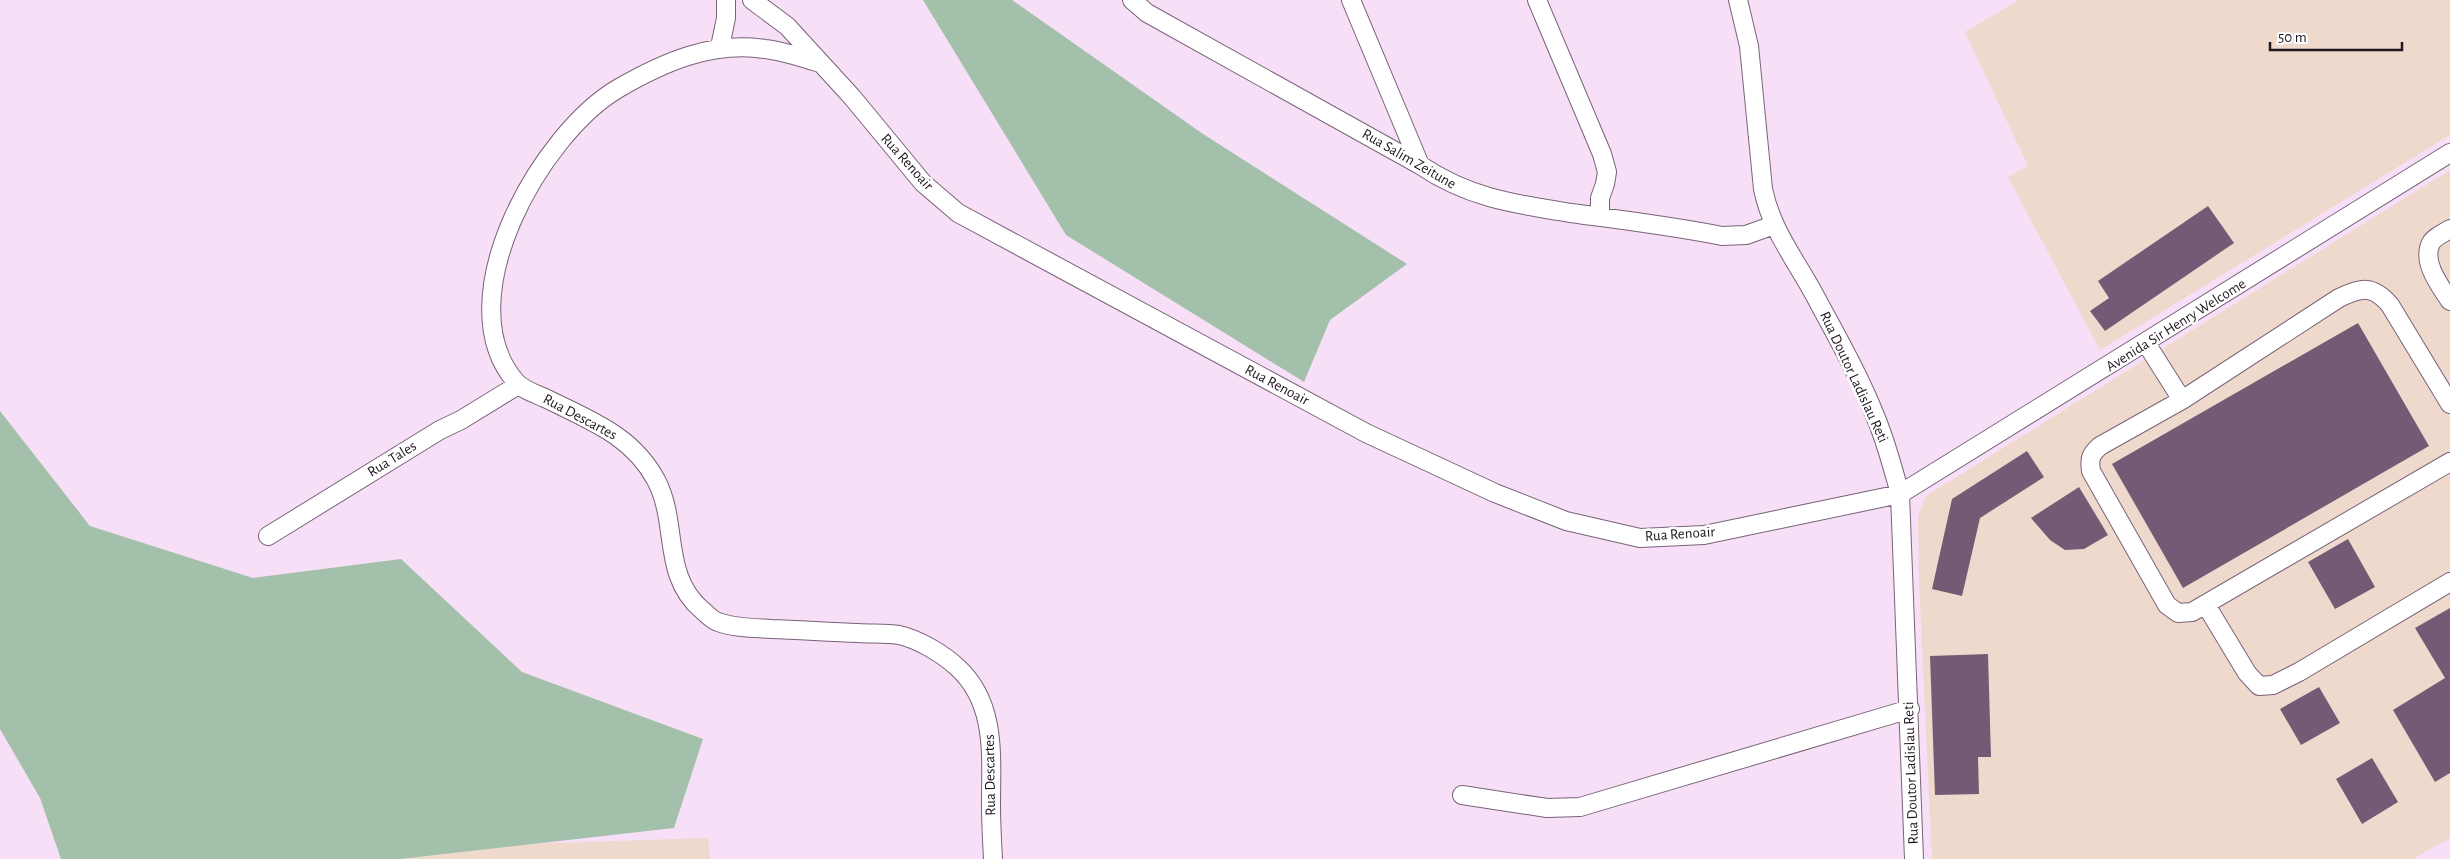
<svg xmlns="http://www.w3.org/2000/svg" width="2450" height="859" font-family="'Alegreya Sans',sans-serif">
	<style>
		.industrial { fill: #efd9cc }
		.green { fill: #a3c0aa }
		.building { fill: #755a76 }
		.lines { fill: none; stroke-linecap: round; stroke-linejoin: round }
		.minor-casing { stroke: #786378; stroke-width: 20 }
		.minor { stroke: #fff; stroke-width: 18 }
		.labels { text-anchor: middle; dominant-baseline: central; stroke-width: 5; stroke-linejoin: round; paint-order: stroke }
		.street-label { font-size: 15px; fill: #201720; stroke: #fff }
	</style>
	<rect width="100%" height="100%" fill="#f7dff8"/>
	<!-- industrial -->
	<path class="industrial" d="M2019,0H2450V135L2100,350L2008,177L2028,166L1965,32Z
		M2450,170V838L2413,859H1932L1919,582L1918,516L1926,496Z
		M708,838L710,859H277V852Z"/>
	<!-- green -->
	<path class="green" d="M923,0H1012L1203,134L1407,264L1330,320L1304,382L1066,235Z
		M0,411L90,526L253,578L401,559L522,672L703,739L674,828L400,859H61L40,798L0,729Z"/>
	<!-- building -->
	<path class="building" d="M2208,206L2234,243L2105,331L2090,311L2109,298L2098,281Z
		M2358,323L2429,446L2183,588L2112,464Z
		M2027,451L2044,477L1980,518L1962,596L1932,589L1952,499Z
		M2079,487L2108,535L2084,549L2065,550L2050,540L2031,518Z
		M2348,539L2375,587L2335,609L2308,562Z
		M2450,608V773L2435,782L2393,710L2445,678L2415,628Z
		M1988,654L1991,757H1978L1979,794L1935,795L1930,656Z
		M2319,687L2340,723L2301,745L2280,709Z
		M2372,758L2398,802L2362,824L2336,779Z"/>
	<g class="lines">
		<defs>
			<path id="minor" d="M752,0L787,26L852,97L923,183L958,213L1366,433L1495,493L1566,521L1640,538L1704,535L1900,494L2450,153
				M1132,0L1147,13L1420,165C1469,198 1514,204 1571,213C1621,220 1672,226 1722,236L1746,235L1774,225
				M1351,0L1420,165
				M1537,0L1602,154L1607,172L1605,184L1600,198V217
				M1738,0L1749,46L1763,189C1771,229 1795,259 1814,294C1836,335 1859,375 1876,418C1886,442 1893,468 1900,494L1914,859
				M720,47L726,18V0
				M817,62C800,57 783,51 765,49C712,41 664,62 619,88C541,133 445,301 516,382C523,390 536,394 545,398C589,420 632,435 656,480C679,523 661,575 702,610C707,614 712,620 718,622C734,628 754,628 771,629C800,630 829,632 858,633C871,634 886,633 899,635C918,639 943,654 957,667C997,703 991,757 991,805C991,823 992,841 993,859
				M2450,229C2444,233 2434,237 2431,243C2421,262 2441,287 2450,301
				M2146,343L2182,400L2339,298C2362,287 2373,285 2390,305L2450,404
				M2182,400L2100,446C2091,454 2089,458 2091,471L2167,605L2178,613L2192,612L2450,462
				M268,536L440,430L461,420L518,385
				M2206,605L2247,673L2259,686L2273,685L2299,672L2450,582
				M1462,795L1547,808L1580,807L1910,709"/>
		</defs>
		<!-- minor casing -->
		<use href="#minor" class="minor-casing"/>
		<!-- minor -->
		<use href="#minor" class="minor"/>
	</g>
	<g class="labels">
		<!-- street labels -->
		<g class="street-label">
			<text transform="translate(1409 159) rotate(30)">Rua Salim Zeitune</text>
			<text transform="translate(907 162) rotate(48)">Rua Renoair</text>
			<text transform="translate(2176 325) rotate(-32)">Avenida Sir Henry Welcome</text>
			<text transform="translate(1854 377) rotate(65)">Rua Doutor Ladislau Reti</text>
			<text transform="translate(1277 385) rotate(28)">Rua Renoair</text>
			<text transform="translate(580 417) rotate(28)">Rua Descartes</text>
			<text transform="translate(392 459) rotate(-32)">Rua Tales</text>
			<text transform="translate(1680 534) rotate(-4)">Rua Renoair</text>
			<text transform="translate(1911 773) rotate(-92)">Rua Doutor Ladislau Reti</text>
			<text transform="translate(990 775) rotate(-91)">Rua Descartes</text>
		</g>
	</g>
	<!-- scale -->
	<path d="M2270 42v8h132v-8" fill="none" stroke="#201720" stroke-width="2.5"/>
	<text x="2278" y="42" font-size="15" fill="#201720" stroke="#ffffff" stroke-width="4" paint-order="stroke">50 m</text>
</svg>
